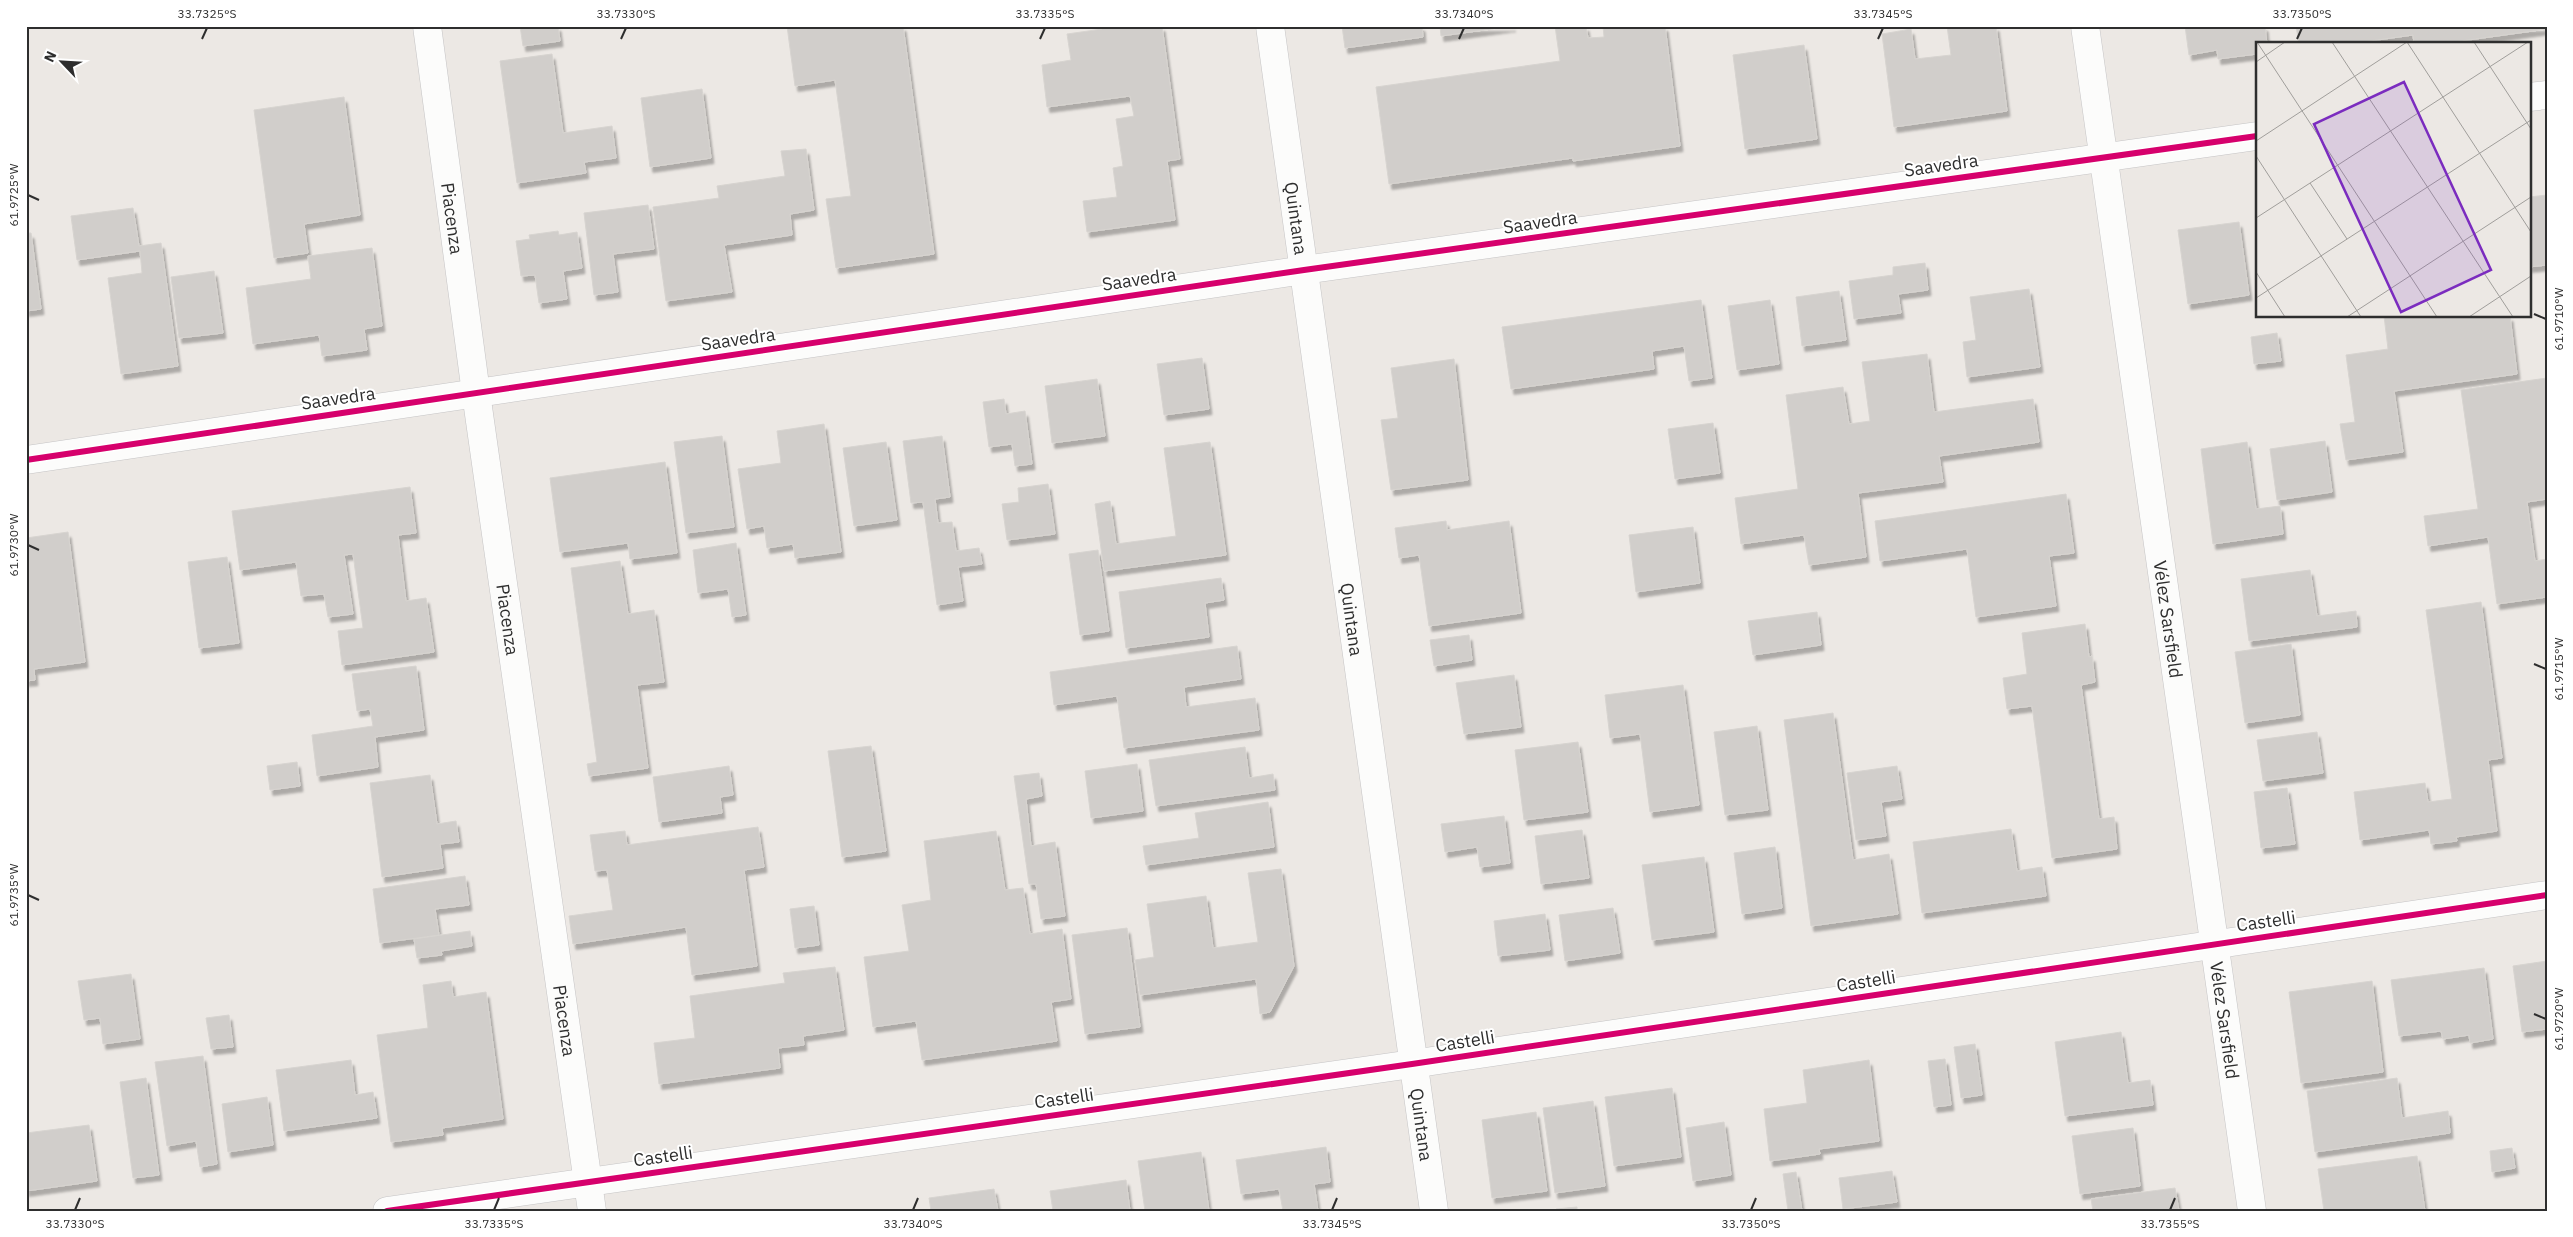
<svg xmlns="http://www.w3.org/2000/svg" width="2573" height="1237" font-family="'IBM Plex Sans',sans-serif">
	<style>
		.building { fill: #d1cecb; stroke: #d7d4d0; filter: url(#shadow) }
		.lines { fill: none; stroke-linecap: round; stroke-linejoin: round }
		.street-casing { stroke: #c5c4c5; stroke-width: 29 }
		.secondary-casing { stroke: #c5c4c5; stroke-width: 29 }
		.street { stroke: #fcfcfb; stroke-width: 28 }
		.secondary { stroke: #fcfcfb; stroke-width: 28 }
		.cycleway-casing { stroke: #fff; stroke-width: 9 }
		.cycleway { stroke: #d6006c; stroke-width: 6 }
		.ticks { fill: none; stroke: #2e2e2e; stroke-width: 2 }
		.labels { text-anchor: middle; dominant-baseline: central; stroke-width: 4; stroke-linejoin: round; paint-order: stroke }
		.street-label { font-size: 18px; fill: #2e2e2e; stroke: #fff }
		.inset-road { fill: none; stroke: #a09e9b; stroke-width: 1 }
		.view { fill: #7b2cbf; fill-opacity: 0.15; stroke: #7b2cbf; stroke-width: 2.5 }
		.inset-edge { fill: none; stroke: #2e2e2e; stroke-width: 2.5 }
		.neatline { fill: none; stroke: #2e2e2e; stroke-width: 2 }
		.ticks-label { font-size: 12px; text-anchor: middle; fill: #2e2e2e }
	</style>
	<defs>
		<filter id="shadow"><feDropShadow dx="3" dy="5.5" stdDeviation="1" flood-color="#0004"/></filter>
	</defs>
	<rect width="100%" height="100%" fill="#ece8e4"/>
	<!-- building -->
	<path class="building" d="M520,26H558L560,41L523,46Z
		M787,26H903L934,254L836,268L826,199L851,196L835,80L795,86Z
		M1102,26L1149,28L1162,26L1180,159L1167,161L1175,220L1087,232L1083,201L1117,197L1113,168L1123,166L1116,119L1134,116L1130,96L1047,107L1042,65L1071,60L1067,34L1102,29Z
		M1342,26H1422L1423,37L1345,48Z
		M1440,26H1513L1441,36Z
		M1555,26H1586L1588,38L1604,37L1603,26H1665L1680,146L1573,161V158L1389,184L1376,87L1560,61Z
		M1947,26H1996L2007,111L1894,127L1882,34L1911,29L1915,59L1951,55Z
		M2185,26H2265L2267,44H2257V54L2218,59L2217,50L2189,55Z
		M2296,26H2547V29L2440,44H2414L2413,35L2349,44H2299Z
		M1804,45L1817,139L1745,149L1733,55Z
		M552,54L563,133L612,126L616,158L584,162L586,173L517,183L500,61Z
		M702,89L711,158L650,167L641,98Z
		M344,97L360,215L304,224L308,253L274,258L254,110Z
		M806,149L814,210L790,214L792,235L724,245L732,292L666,301L653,207L719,198L717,186L785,176L781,151Z
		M2547,195V265L2529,267V197Z
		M648,205L654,249L613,254L618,292L594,295L584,213Z
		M133,208L139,246L161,243L178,366L121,374L108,278L142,273L140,251L77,260L71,216Z
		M2239,222L2249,295L2188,304L2178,230Z
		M558,231L559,235L577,232L582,268L563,271L567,299L539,303L535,275L521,276L516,241L530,239L529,235Z
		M26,233H31L41,309L26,311Z
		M372,248L382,326L364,329L367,350L322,356L319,335L253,344L246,288L311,279L308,256Z
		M1925,263L1928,290L1898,294L1901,313L1854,319L1849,281L1893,275V267Z
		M214,271L223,333L179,338L171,277Z
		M2029,289L2040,367L1967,377L1963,342L1976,340L1970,297Z
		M1839,291L1846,340L1802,346L1796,297Z
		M1701,300L1712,378L1689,381L1684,346L1652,351L1654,369L1511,389L1502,327Z
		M1770,300L1779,364L1737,370L1728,306Z
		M2384,316H2510L2517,374L2394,391L2403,452L2346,460L2340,424L2355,422L2346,355L2388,349Z
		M2277,333L2281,361L2254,364L2251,337Z
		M1927,354L1934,412L2033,399L2039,442L1939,456L1943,482L1858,493L1866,557L1809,565L1804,535L1741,544L1735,498L1798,489L1786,395L1843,387L1849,424L1870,421L1862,362Z
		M1202,358L1209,409L1164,415L1157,364Z
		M1454,359L1468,480L1391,490L1381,420L1398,418L1391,368Z
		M2547,378V499L2527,502L2535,561L2547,559V597L2497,604L2488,537L2428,546L2424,516L2478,509L2461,390Z
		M1097,379L1105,436L1052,443L1045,386Z
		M1004,399L1006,414L1025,411L1032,464L1015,466L1012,444L989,447L983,402Z
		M1713,423L1720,473L1675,479L1668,429Z
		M824,424L841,552L795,558L793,544L767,548L764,526L747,529L738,469L781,463L777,431Z
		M722,436L734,527L686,533L674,442Z
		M942,436L950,497L935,499L938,523L952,522L956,551L979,548L982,564L958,567L963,601L937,605L923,502L911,503L903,441Z
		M2325,441L2332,492L2277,500L2270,449Z
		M886,442L897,520L854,526L843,448Z
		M1210,442L1226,555L1104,571L1095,504L1110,501L1116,544L1176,536L1164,448Z
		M2247,442L2256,509L2280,506L2283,534L2213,544L2201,449Z
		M665,462L677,553L630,559L628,543L560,552L550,478Z
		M1048,484L1055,534L1007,540L1002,504L1019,502L1018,488Z
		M410,487L416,533L398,535L406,601L426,598L434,652L342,665L338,631L363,628L353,554L344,555L353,614L328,617L324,594L301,596L296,562L240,570L232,511Z
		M2066,494L2074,553L2049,556L2056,606L1976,617L1967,549L1880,561L1875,521Z
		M1446,521L1447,530L1509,521L1521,613L1429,626L1419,555L1399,558L1395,528Z
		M1693,527L1700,583L1636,592L1629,535Z
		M68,532L85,662L34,669L35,680L26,681V538Z
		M736,543L746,615L732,617L728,589L698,593L693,550Z
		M1098,550L1109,631L1080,635L1069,554Z
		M227,557L239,643L199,648L188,562Z
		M620,561L628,614L654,610L664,682L637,685L648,768L589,776L587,764L597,762L571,568Z
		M2310,570L2317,616L2356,611L2357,627L2249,641L2241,579Z
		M1221,578L1224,600L1205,603L1209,637L1126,648L1119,592Z
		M2481,602L2502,758L2488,760L2497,831L2456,837L2457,841L2431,844L2429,830L2360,840L2354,792L2425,783L2428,802L2452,799L2426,610Z
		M1817,612L1821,645L1753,655L1748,621Z
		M2085,624L2089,657L2092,656L2095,682L2081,685L2099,819L2114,817L2117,849L2052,858L2032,706L2007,709L2003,678L2027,674L2022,633Z
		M1469,635L1472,660L1434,666L1430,640Z
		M2291,644L2300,715L2245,723L2235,652Z
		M1237,646L1241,679L1184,687L1186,707L1255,698L1259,730L1124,748L1117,696L1054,705L1050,672Z
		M416,666L424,730L375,737L378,767L317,776L312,735L373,726L370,709L357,711L352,674Z
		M1514,675L1521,727L1464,734L1456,683Z
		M1683,685L1699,805L1650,812L1640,734L1610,738L1605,695Z
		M1833,713L1853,860L1889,854L1898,914L1811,926L1784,720Z
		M1757,726L1768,810L1725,815L1714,732Z
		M2317,732L2323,773L2263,781L2257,740Z
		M1578,742L1588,812L1524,820L1515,750Z
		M871,746L886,851L842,857L828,751Z
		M1245,747L1249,778L1273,774L1275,790L1156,806L1149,760Z
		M297,762L300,786L270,790L267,766Z
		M1137,764L1143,811L1091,818L1085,771Z
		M729,766L733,795L720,797L722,813L659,822L653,777Z
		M1897,766L1902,799L1881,802L1886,836L1856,840L1847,773Z
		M1039,773L1042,796L1026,799L1031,846L1055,842L1065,916L1041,919L1036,884H1029L1014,776Z
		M430,775L437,824L456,821L459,842L440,844L443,868L382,877L370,783Z
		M2287,788L2295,844L2261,848L2254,792Z
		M1268,802L1274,847L1146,865L1143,846L1199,838L1195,813Z
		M1504,816L1510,863L1480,867L1477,847L1445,852L1441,824Z
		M758,827L764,867L744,870L757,966L692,975L686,927L573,944L569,916L613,910L607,870L595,871L590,835L625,831L627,845Z
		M2011,829L2017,871L2042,867L2046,896L1922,913L1913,842Z
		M1582,830L1589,878L1541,884L1535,836Z
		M996,831L1005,890L1023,888L1030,934L1062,929L1071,999L1051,1002L1057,1041L922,1060L916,1021L873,1027L864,957L909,951L902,905L931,900L924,841Z
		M1775,847L1782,908L1742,914L1734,853Z
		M1704,857L1714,932L1652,940L1642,865Z
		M1281,869L1294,966L1270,1012L1260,1014L1256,979L1140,995L1135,960L1154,957L1147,904L1206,896L1213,948L1258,942L1248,873Z
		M465,876L469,905L435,909L439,935L380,943L373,889Z
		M814,906L819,945L795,948L790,909Z
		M1613,908L1620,953L1565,961L1559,915Z
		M1545,914L1550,950L1498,956L1494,921Z
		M1127,928L1140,1027L1085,1034L1072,935Z
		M470,931L472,946L441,951L442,955L417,958L414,939Z
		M2547,961V1029L2522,1032L2513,966Z
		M835,967L844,1030L803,1036L804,1045L778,1048L780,1068L659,1084L654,1043L695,1038L690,996L785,983L783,973Z
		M2484,968L2493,1039L2470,1043L2469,1035L2443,1039L2441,1031L2399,1036L2391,980Z
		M131,974L140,1039L103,1044L100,1018L84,1020L78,981Z
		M451,981L453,997L486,992L503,1119L442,1128L443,1135L391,1142L377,1035L428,1028L423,985Z
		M2372,981L2383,1072L2301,1083L2289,992Z
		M229,1015L233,1047L211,1049L206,1018Z
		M2121,1032L2128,1083L2150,1080L2153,1105L2065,1116L2055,1042Z
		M1975,1044L1982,1095L1961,1098L1954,1047Z
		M203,1056L217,1164L200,1167L196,1141L167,1146L155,1062Z
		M1945,1059L1951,1105L1934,1107L1928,1061Z
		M351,1060L355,1095L373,1092L377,1118L284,1131L276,1070Z
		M1869,1060L1879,1141L1819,1149L1820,1154L1770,1161L1764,1109L1807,1103L1803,1070Z
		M146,1078L159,1175L133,1178L120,1082Z
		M2397,1078L2402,1118L2448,1111L2450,1133L2315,1152L2307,1091Z
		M1672,1088L1681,1157L1614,1166L1605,1097Z
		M267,1097L273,1145L228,1152L222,1104Z
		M1593,1101L1605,1186L1555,1193L1543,1108Z
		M1536,1112L1547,1191L1492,1198L1482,1120Z
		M1724,1122L1731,1175L1693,1181L1686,1128Z
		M89,1125L97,1181L26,1191V1133Z
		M2133,1128L2140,1186L2080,1194L2072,1136Z
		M1326,1147L1330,1182L1314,1184L1318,1211H1283L1279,1189L1241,1194L1236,1160Z
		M2512,1148L2515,1168L2492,1172L2490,1151Z
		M1201,1152L1209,1211H1145L1138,1161Z
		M2417,1156L2425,1211H2324L2318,1169Z
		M1892,1171L1897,1202L1843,1209L1839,1178Z
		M1796,1172L1802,1211H1788L1783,1174Z
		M1126,1180L1130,1211H1053L1050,1191Z
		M2175,1188L2179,1211H2093L2091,1199Z
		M994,1189L998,1211H931L929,1198Z
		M1577,1207V1211H1557L1556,1209Z"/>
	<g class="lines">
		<defs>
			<g id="street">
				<path id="s1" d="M427,26L476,393L592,1211"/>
				<path id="s2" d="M2085,26L2252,1211"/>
				<path d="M2529,97L2547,95"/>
				<path d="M26,460L1304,270L2257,136"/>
				<path d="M387,1211L1412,1064L2547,895"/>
			</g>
			<g id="secondary">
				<path id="s3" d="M1270,26L1434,1211"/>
			</g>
		</defs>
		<!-- street casing -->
		<use href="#street" class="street-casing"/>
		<!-- secondary casing -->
		<use href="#secondary" class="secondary-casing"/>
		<!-- street -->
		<use href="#street" class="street"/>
		<!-- secondary -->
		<use href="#secondary" class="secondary"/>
		<defs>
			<path id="cycleway" d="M26,460L1304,270L2257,136
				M387,1211L1412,1064L2547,895"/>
		</defs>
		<!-- cycleway casing -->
		<use href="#cycleway" class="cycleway-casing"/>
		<!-- cycleway -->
		<use href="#cycleway" class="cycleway"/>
	</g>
	<!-- ticks -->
	<path class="ticks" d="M202,39L207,28M621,39L626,28M1040,39L1045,28M1459,39L1464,28M1878,39L1883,28M2297,39L2302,28M28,195L39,200M2534,314L2546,319M28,545L39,550M2534,664L2546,669M28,895L39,900M2534,1014L2546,1019M75,1210L80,1198M494,1210L499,1198M913,1210L918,1198M1332,1210L1337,1198M1751,1210L1756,1198M2170,1210L2175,1198"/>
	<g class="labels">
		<!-- street labels -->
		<g class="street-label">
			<text transform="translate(1941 165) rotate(-8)">Saavedra</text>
			<text stroke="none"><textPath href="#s3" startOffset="194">Quintana</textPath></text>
			<text stroke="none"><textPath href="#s1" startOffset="194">Piacenza</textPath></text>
			<text transform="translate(1540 222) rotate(-8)">Saavedra</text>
			<text transform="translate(1139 279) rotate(-8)">Saavedra</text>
			<text transform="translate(738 339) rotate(-8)">Saavedra</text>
			<text transform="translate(338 398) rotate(-8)">Saavedra</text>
			<text stroke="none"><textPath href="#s2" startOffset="599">Vélez Sarsfield</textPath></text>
			<text stroke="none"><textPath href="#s1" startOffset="599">Piacenza</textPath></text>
			<text stroke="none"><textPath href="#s3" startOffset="599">Quintana</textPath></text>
			<text transform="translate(2266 921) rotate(-8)">Castelli</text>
			<text transform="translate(1866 981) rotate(-9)">Castelli</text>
			<text stroke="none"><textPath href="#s1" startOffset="1004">Piacenza</textPath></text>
			<text stroke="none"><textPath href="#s2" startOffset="1004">Vélez Sarsfield</textPath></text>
			<text transform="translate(1465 1041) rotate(-9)">Castelli</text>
			<text transform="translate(1064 1098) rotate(-8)">Castelli</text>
			<text stroke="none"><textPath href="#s3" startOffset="1109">Quintana</textPath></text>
			<text transform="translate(663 1156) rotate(-8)">Castelli</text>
		</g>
	</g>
	<!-- overview -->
	<g transform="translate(2256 42)">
		<rect width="275" height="275" fill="#ece8e4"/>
		<path class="inset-road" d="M1,0L181,275M76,0L257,275M151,0L275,190M218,0L275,87M0,20L29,0M0,99L151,0M0,114L105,275M54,141L91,197M0,176L272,0M0,230L29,275M0,256L275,78M91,275L275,155M213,275L275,234"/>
		<path class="view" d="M148,40L235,228L145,270L58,82Z"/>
		<rect width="275" height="275" class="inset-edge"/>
	</g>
	<!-- border -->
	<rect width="2573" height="1237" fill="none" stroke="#ffffff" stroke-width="55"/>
	<!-- north arrow -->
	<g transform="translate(62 62) rotate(295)" stroke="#ffffff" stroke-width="4" paint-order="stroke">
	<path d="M0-4L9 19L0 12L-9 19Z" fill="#2e2e2e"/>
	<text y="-8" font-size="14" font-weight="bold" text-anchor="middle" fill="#2e2e2e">N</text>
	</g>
	<rect x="28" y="28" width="2518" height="1182" class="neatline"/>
	<g class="ticks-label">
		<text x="207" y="18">33.7325°S</text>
		<text x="626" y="18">33.7330°S</text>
		<text x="1045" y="18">33.7335°S</text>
		<text x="1464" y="18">33.7340°S</text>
		<text x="1883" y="18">33.7345°S</text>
		<text x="2302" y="18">33.7350°S</text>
		<text transform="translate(14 195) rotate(-90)" y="4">61.9725°W</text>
		<text transform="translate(2559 319) rotate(-90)" y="4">61.9710°W</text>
		<text transform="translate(14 545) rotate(-90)" y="4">61.9730°W</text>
		<text transform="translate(2559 669) rotate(-90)" y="4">61.9715°W</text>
		<text transform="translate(14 895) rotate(-90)" y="4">61.9735°W</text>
		<text transform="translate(2559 1019) rotate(-90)" y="4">61.9720°W</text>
		<text x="75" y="1228">33.7330°S</text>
		<text x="494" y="1228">33.7335°S</text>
		<text x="913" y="1228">33.7340°S</text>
		<text x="1332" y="1228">33.7345°S</text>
		<text x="1751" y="1228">33.7350°S</text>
		<text x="2170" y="1228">33.7355°S</text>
	</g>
</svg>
